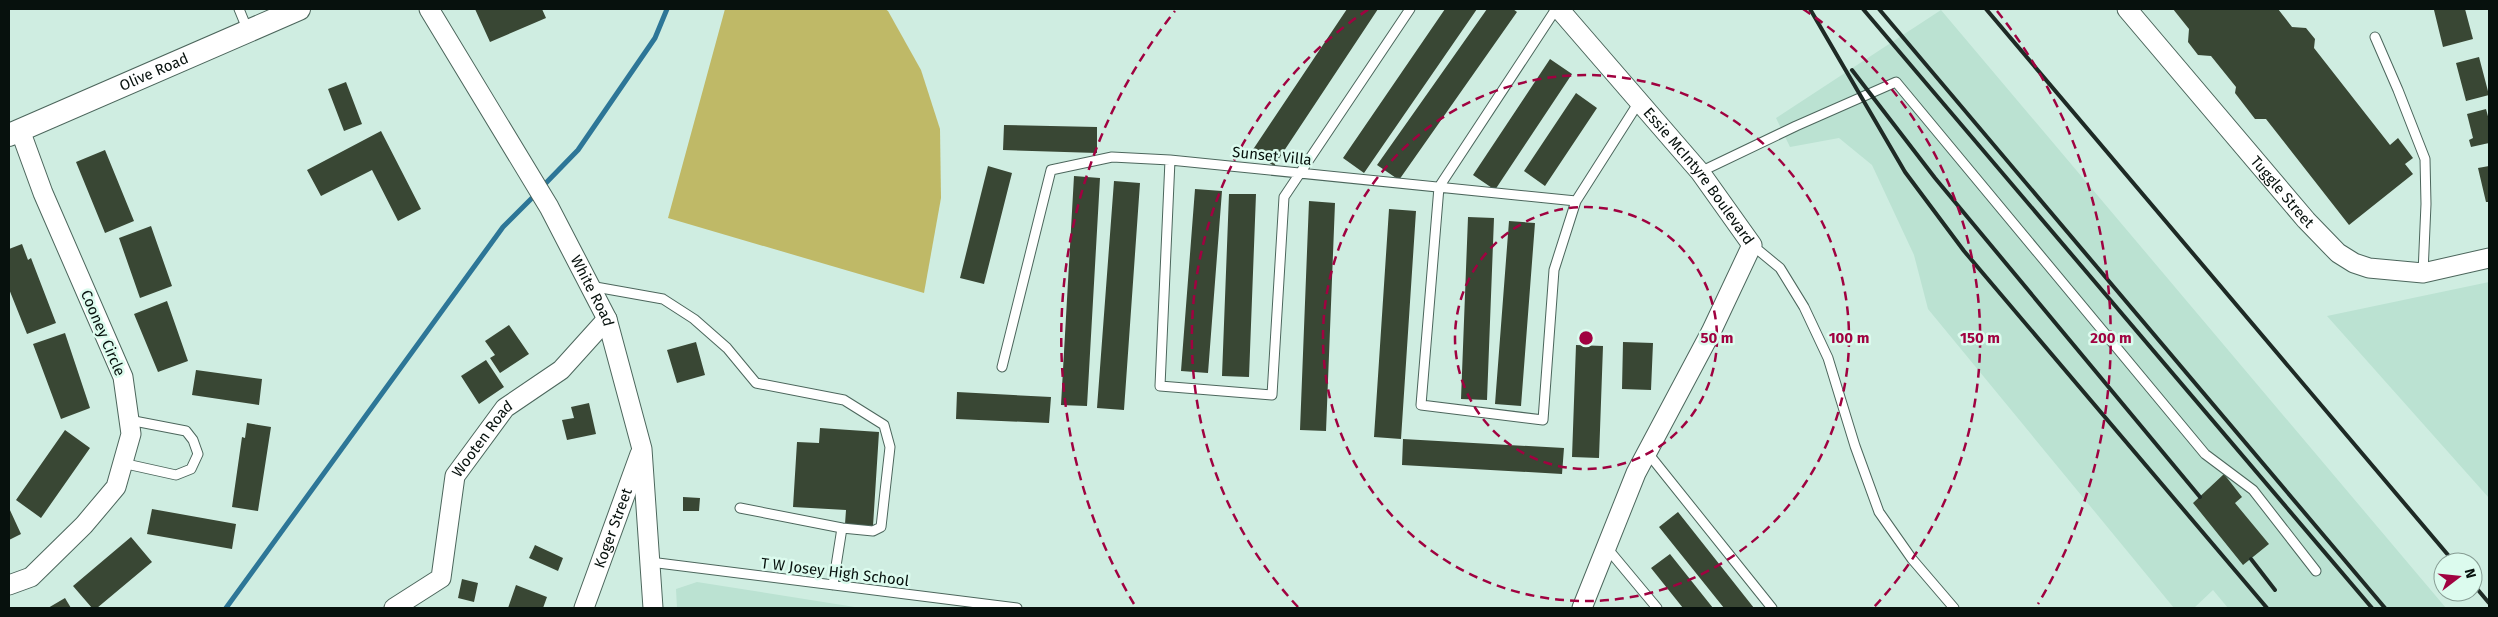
<svg xmlns="http://www.w3.org/2000/svg" width="2498" height="617" font-family="'Fira Sans',sans-serif">
	<style>
		.built { fill: #bbe2d2 }
		.green { fill: #bfb967 }
		.lines { fill: none; stroke-linecap: round; stroke-linejoin: round }
		.stream { stroke: #2d7697; stroke-width: 5 }
		.building { fill: #394734 }
		.service-casing { stroke: #4c665c; stroke-width: 11 }
		.minor-casing { stroke: #4c665c; stroke-width: 21 }
		.tertiary-casing { stroke: #4c665c; stroke-width: 24 }
		.service { stroke: #fff; stroke-width: 9 }
		.minor { stroke: #fff; stroke-width: 19 }
		.tertiary { stroke: #fff; stroke-width: 22 }
		.rail { stroke: #1e2a25; stroke-width: 4 }
		.ring { fill: none; stroke: #a00240; stroke-width: 2.5; stroke-dasharray: 9 6 }
		.labels { text-anchor: middle; dominant-baseline: central; stroke-width: 5; stroke-linejoin: round; paint-order: stroke }
		.street-label { font-size: 15px; fill: #07110d; stroke: #dcfbee }
		.centre { fill: #a00240; stroke: #dcfbee; stroke-width: 2.5 }
		.ring-label { font-size: 15px; text-anchor: middle; font-weight: bold; fill: #a00240; stroke: #dcfbee; stroke-width: 5; stroke-linejoin: round; paint-order: stroke }
	</style>
	<rect width="100%" height="100%" fill="#cfede1"/>
	<!-- built -->
	<path class="built" d="M1941,10L2446,608H2228L2213,590L2194,608H2174L1928,309L1914,255L1872,165L1839,138L1790,147L1776,118Z
		M2489,282V498L2327,316Z
		M697,582L861,608H677L676,589Z"/>
	<!-- green -->
	<path class="green" d="M725,9H885L888,11L921,70L940,129L941,198L924,293L668,218Z"/>
	<g class="lines">
		<!-- stream -->
		<path class="stream" d="M542,187L578,150L655,38L667,9
			M226,608L503,227L536,194"/>
	</g>
	<!-- building -->
	<path class="building" d="M475,9H542L546,18L490,42Z
		M1347,9H1378L1274,166L1252,151Z
		M1445,9H1477L1364,173L1343,158Z
		M1487,9H1513L1517,12L1399,180L1377,165Z
		M2173,9H2278L2292,27L2306,28L2315,39L2314,48L2390,145L2398,138L2413,158L2405,164L2413,174L2349,225L2266,119H2255L2235,93L2236,87L2211,56L2198,55L2188,42L2189,29Z
		M2465,9L2473,39L2443,47L2434,10Z
		M2479,57L2489,95L2466,101L2456,63Z
		M1550,59L1572,74L1495,190L1473,175Z
		M346,82L362,124L344,131L328,89Z
		M1576,93L1597,108L1545,186L1524,171Z
		M2486,109L2489,120V143L2471,147L2469,140L2473,138L2467,114Z
		M1004,125L1097,127V153L1003,150Z
		M381,131L421,209L398,221L372,170L321,196L307,170Z
		M105,150L134,221L105,233L76,162Z
		M988,166L1012,173L984,284L960,278Z
		M2489,166V202H2486L2478,168Z
		M1074,176L1100,178L1087,406L1061,405Z
		M1114,181L1140,183L1124,410L1097,408Z
		M1195,189L1222,191L1208,373L1181,371Z
		M1229,194H1256L1249,377L1222,376Z
		M1309,201L1335,203L1326,431L1300,430Z
		M1389,209L1416,211L1401,439L1374,437Z
		M1468,217L1494,218L1487,400L1461,399Z
		M1509,221L1535,223L1521,406L1495,404Z
		M151,226L172,286L140,298L119,238Z
		M22,244L28,260L31,258L56,323L27,334L9,289V249Z
		M167,301L188,361L158,372L134,314Z
		M509,325L529,354L500,373L490,358L495,355L485,341Z
		M65,333L90,408L61,419L33,344Z
		M696,342L705,375L677,383L667,350Z
		M1623,342L1653,343L1651,390L1622,389Z
		M1576,345L1603,346L1599,458L1572,457Z
		M486,360L504,387L479,404L461,376Z
		M196,370L262,379L259,405L192,395Z
		M957,392L1051,397L1049,423L956,419Z
		M589,403L596,434L567,440L562,420L574,418L571,407Z
		M247,423L271,427L258,511L232,507L242,437L245,438Z
		M820,428L879,432L873,526L845,524L846,510L793,507L797,442L819,443Z
		M65,430L90,448L41,518L16,500Z
		M1403,439L1564,448L1562,474L1402,465Z
		M2224,474L2242,497L2235,503L2269,544L2243,565L2193,503Z
		M683,497L700,498L699,511H683Z
		M9,508L21,534L9,540Z
		M152,509L236,524L232,549L147,534Z
		M1678,512L1754,608H1724L1659,527Z
		M131,537L152,562L97,608H92L73,586Z
		M535,545L563,558L558,571L529,558Z
		M1670,554L1713,608H1683L1651,568Z
		M462,579L478,583L474,602L458,598Z
		M516,585L547,597L543,608H508Z
		M65,598L71,608H48Z"/>
	<g class="lines">
		<defs>
			<path id="service" d="M239,9L248,31
				M1556,9L1439,187L1421,405L1543,420L1554,270L1576,201
				M2375,37L2398,90L2425,159L2426,204L2423,273
				M1170,160L1160,386L1272,395L1284,197L1410,9
				M1700,172L1796,126L1896,82L2205,454L2253,490L2316,571
				M1752,245L1780,268L1804,307L1828,358L1855,446L1879,512L1912,559L1954,608
				M590,286L663,299L694,319L727,348L756,383L844,400L884,425L890,447L881,527L873,531L842,528L833,585
				M1002,367L1051,170L1112,157L1170,160L1576,201L1639,102
				M1647,452L1772,608
				M122,463L176,475L191,469L198,454L193,440L186,431L129,420
				M740,508L842,528
				M1607,548L1657,608
				M650,562L1017,608"/>
			<g id="minor">
				<path id="s1" d="M429,9L549,207L607,319L642,449L653,608"/>
				<path id="s2" d="M1559,9L1700,172L1752,245L1711,332L1636,473L1582,608"/>
				<path id="s3" d="M2127,9L2306,220L2338,253L2354,263L2369,268L2423,273L2489,258"/>
				<path d="M9,585L31,577L84,525L116,487L131,434L123,377L43,193L20,130"/>
				<path id="s4" d="M394,608L441,578L455,476L505,408L561,370L607,319"/>
				<path id="s5" d="M584,608L640,454"/>
			</g>
			<g id="tertiary">
				<path id="s6" d="M9,135L299,9"/>
			</g>
		</defs>
		<!-- service casing -->
		<use href="#service" class="service-casing"/>
		<!-- minor casing -->
		<use href="#minor" class="minor-casing"/>
		<!-- tertiary casing -->
		<use href="#tertiary" class="tertiary-casing"/>
		<!-- service -->
		<use href="#service" class="service"/>
		<!-- minor -->
		<use href="#minor" class="minor"/>
		<!-- tertiary -->
		<use href="#tertiary" class="tertiary"/>
		<!-- rail -->
		<path class="rail" d="M1810,9L1905,172L1964,251L2267,608
			M1863,9L2372,608
			M1879,9L2385,608
			M1986,9L2454,562
			M1852,70L1935,178L2200,497
			M2251,559L2275,590
			M2473,584L2489,603"/>
	</g>
	<!-- distance rings -->
	<g class="ring">
		<circle cx="1586" cy="338" r="131"/>
		<circle cx="1586" cy="338" r="263"/>
		<path d="M1298 607A394 394 0 0 1 1369 9M1803 9A394 394 0 0 1 1874 607"/>
		<path d="M1134 604A525 525 0 0 1 1175 11M1997 11A525 525 0 0 1 2038 604"/>
	</g>
	<g class="labels">
		<!-- street labels -->
		<g class="street-label">
			<text stroke="none"><textPath href="#s6" startOffset="158">Olive Road</textPath></text>
			<text transform="translate(1272 156) rotate(6)">Sunset Villa</text>
			<text stroke="none"><textPath href="#s2" startOffset="218">Essie McIntyre Boulevard</textPath></text>
			<text stroke="none"><textPath href="#s3" startOffset="240">Tuggle Street</textPath></text>
			<text stroke="none"><textPath href="#s1" startOffset="326">White Road</textPath></text>
			<text transform="translate(103 333) rotate(67)">Cooney Circle</text>
			<text stroke="none"><textPath href="#s4" startOffset="205">Wooten Road</textPath></text>
			<text stroke="none"><textPath href="#s5" startOffset="85">Koger Street</textPath></text>
			<text transform="translate(835 572) rotate(7)">T W Josey High School</text>
		</g>
	</g>
	<circle cx="1586" cy="338" r="8" class="centre"/>
	<g class="ring-label">
		<text x="1717" y="343">50 m</text>
		<text x="1849" y="343">100 m</text>
		<text x="1980" y="343">150 m</text>
		<text x="2111" y="343">200 m</text>
	</g>
	<!-- border -->
	<rect width="2498" height="617" fill="none" stroke="#07110d" stroke-width="20"/>
	<!-- north arrow -->
	<g transform="translate(2458 577) rotate(74)"><circle r="24" fill="#dcfbee" stroke="#879d94"/>
	<path d="M0-4L9 19L0 12L-9 19Z" fill="#a00240"/>
	<text y="-8" font-size="14" font-weight="bold" text-anchor="middle" fill="#07110d">N</text>
	</g>
</svg>
